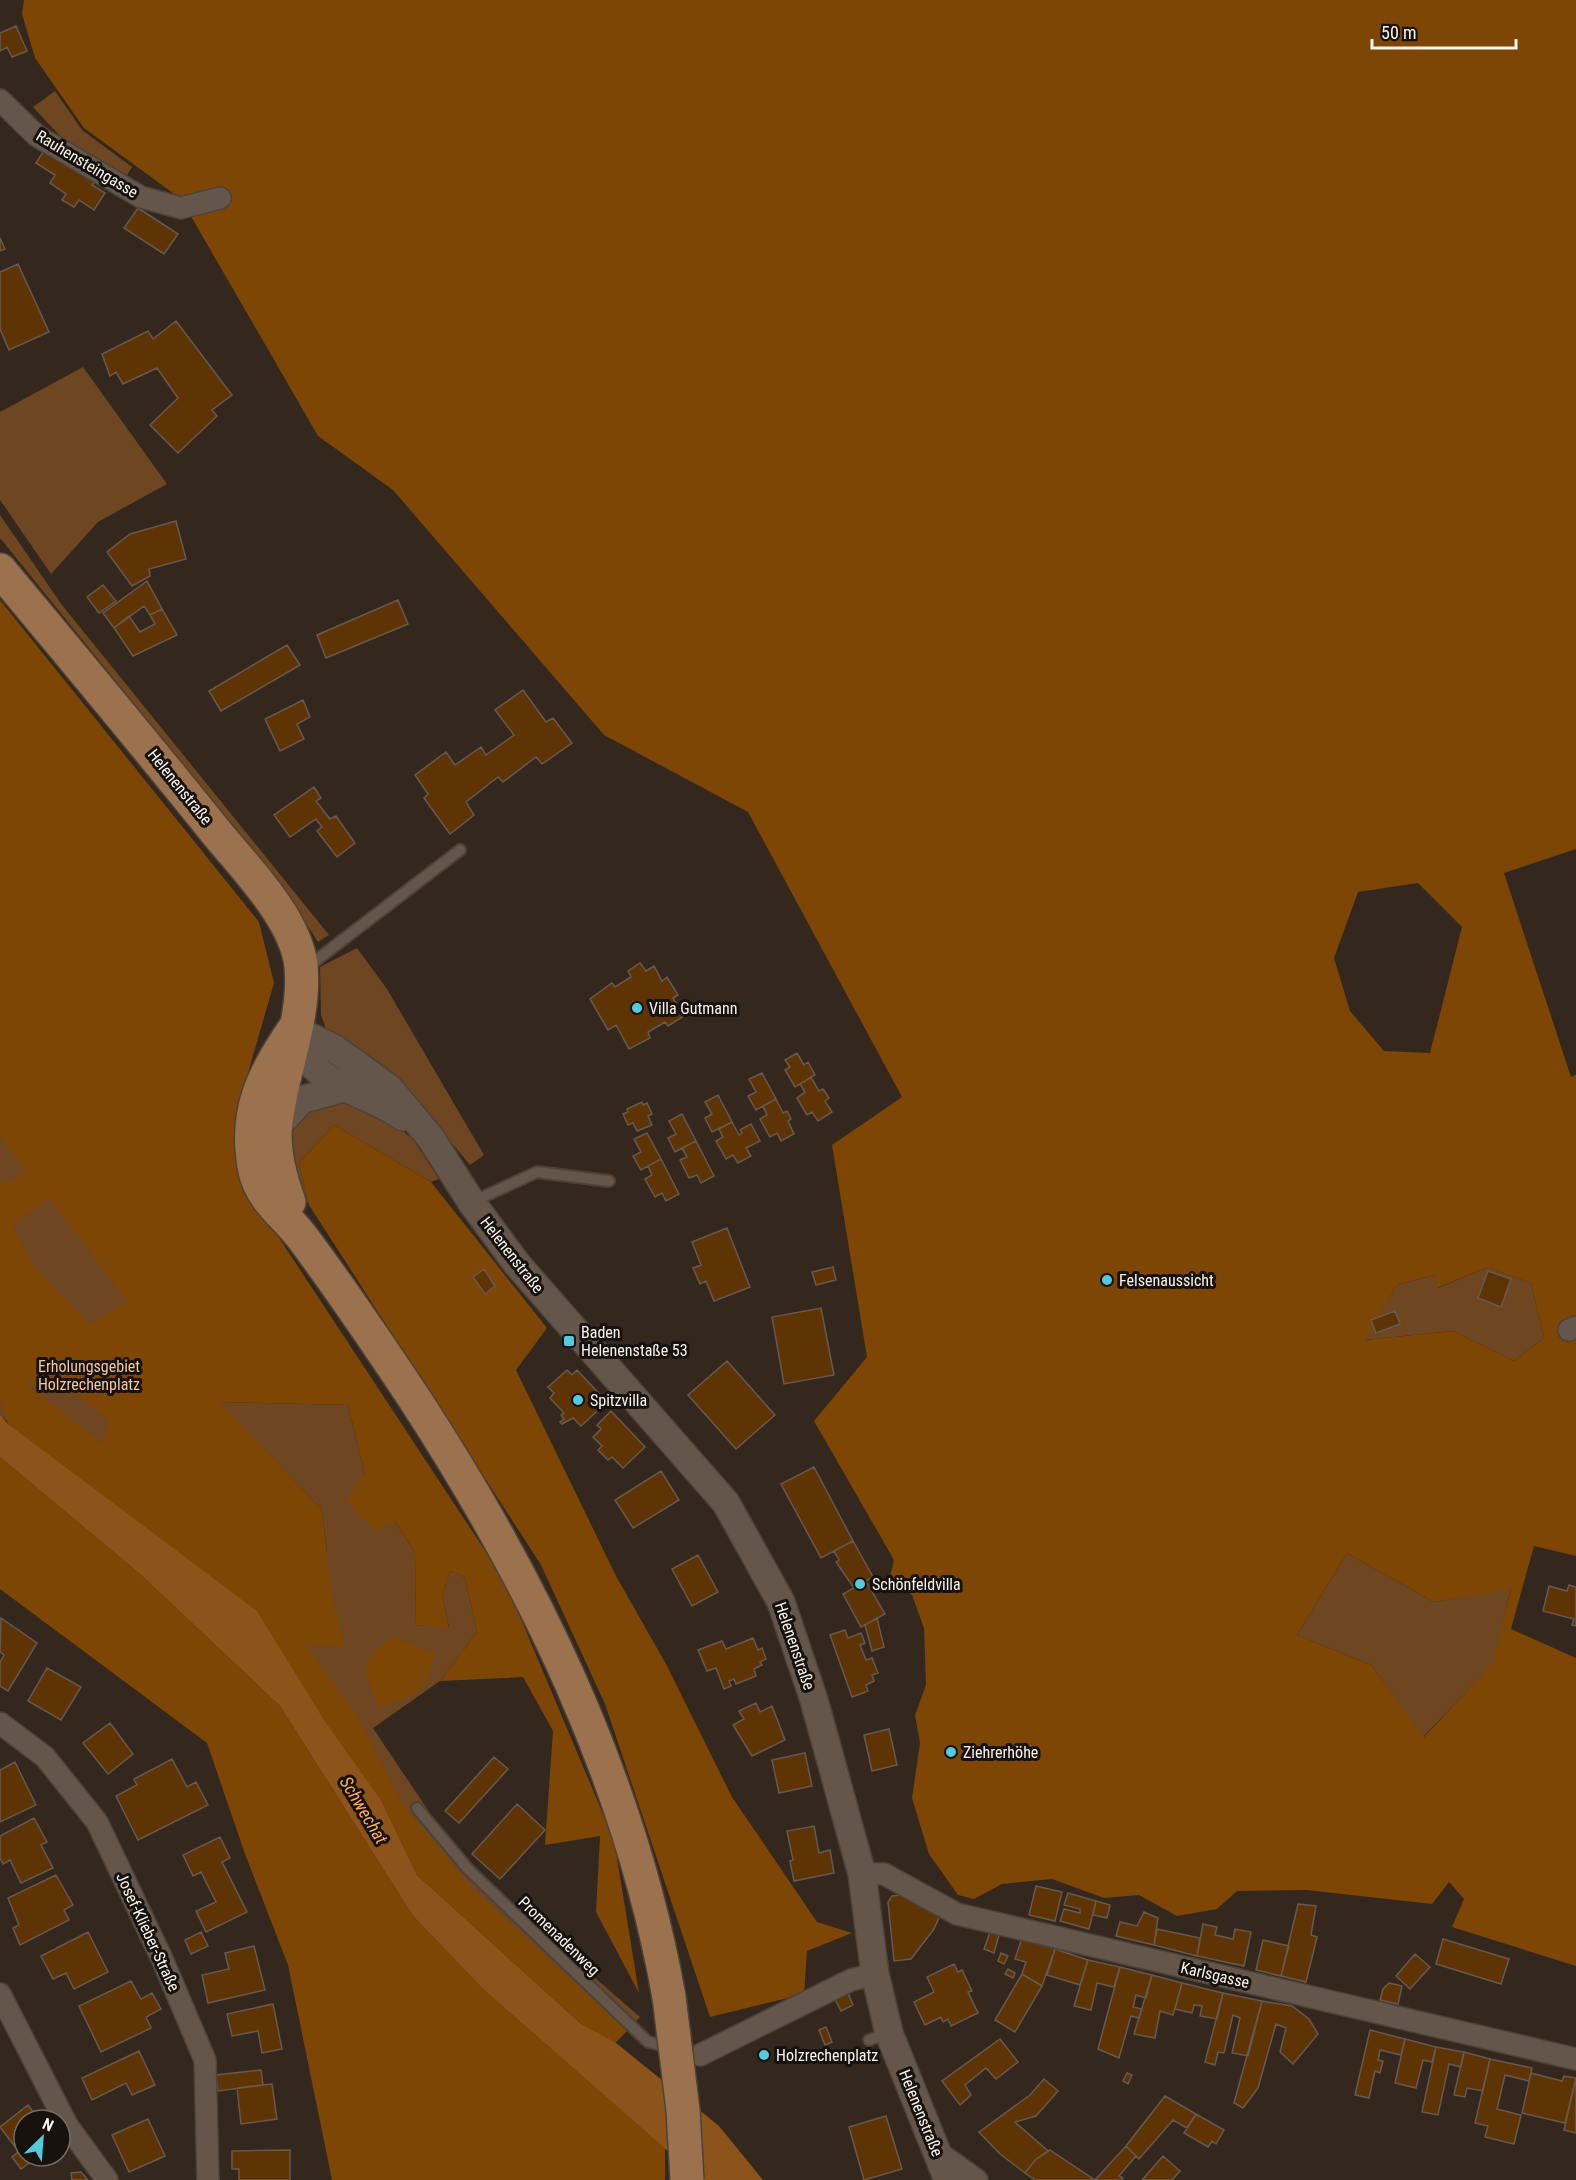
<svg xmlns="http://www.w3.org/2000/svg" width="1576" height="2180" font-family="'Roboto Condensed',sans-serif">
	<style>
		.green { fill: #6e4621 }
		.forest { fill: #7d4604; fill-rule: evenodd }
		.water { fill: #8c541a }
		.building { fill: #5e3405; stroke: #68594e; stroke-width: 1.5 }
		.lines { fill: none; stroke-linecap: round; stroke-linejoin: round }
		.service-casing { stroke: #4c4239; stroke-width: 14 }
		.minor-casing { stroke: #4c4239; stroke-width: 24 }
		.tertiary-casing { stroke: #4c4239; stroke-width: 30 }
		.primary-casing { stroke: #4c4239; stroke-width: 36 }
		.service { stroke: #64564b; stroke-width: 10 }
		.minor { stroke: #64564b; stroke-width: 21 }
		.tertiary { stroke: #64564b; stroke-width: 27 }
		.primary { stroke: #9b724d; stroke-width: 33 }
		.primary-bridge-casing { stroke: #4c4239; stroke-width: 36; stroke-linecap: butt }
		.primary-bridge { stroke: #9b724d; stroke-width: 33 }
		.poi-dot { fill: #55cadf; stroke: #17120d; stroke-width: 2 }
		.labels { text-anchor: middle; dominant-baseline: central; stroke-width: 6; stroke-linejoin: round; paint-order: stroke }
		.street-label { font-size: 16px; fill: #fcf3ec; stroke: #17120d }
		.poi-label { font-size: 16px; fill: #fcf3ec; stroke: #17120d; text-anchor: start }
		.park-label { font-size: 16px; fill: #f6c49a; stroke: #17120d }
		.water-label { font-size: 18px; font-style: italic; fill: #fcaa5f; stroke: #17120d }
	</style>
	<rect width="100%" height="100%" fill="#34271d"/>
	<!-- green -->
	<path class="green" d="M55,91L82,130L132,167L124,180L59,135L33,107Z
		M83,367L167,484L98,522L51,574L0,500V412Z
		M0,515L62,605L329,935L318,942L283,888L0,538Z
		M357,948L387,989L484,1155L470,1165L419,1104L328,1035L321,1015L320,967Z
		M0,1076L189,1369L327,1553L322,1510L219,1402L348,1405L365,1475L415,1552L416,1625L449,1627L442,1596L450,1571L465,1577L477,1632L440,1681L373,1728L446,1837L494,1890L640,2017L615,2043L0,1414Z
		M340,1098L385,1117L413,1139L439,1179L431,1182L334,1125L299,1163L309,1205C289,1167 279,1156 299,1116Z
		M1488,1267L1531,1283L1544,1338L1514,1361L1453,1331L1364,1340L1397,1285L1434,1275L1438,1288Z
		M1347,1553L1434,1602L1511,1588L1494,1664L1423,1737L1371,1665L1297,1635Z"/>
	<!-- forest -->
	<path class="forest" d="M24,0H1576V849L1504,873L1571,1077L1576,1075V1556L1534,1546L1511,1629L1576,1658V1966L1452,1927L1464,1899L1449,1882L1432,1904L1306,1890L1237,1891L1217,1909L1177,1916L1139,1895L1104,1898L1052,1879L1002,1884L974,1899L958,1895L929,1854L912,1798L920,1743L915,1715L926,1685L924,1628L912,1595L890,1577L894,1560L814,1421L867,1357L832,1145L902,1097L748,812L604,735L393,490L318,436L181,199L84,128L35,58L22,14ZM1418,883L1462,927L1430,1053L1384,1051L1350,1011L1334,958L1358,892ZM1488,1267L1531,1283L1544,1338L1514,1361L1453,1331L1365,1340L1397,1285L1434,1275L1437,1288ZM1347,1553L1434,1602L1511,1589L1493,1664L1424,1737L1371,1665L1297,1635Z
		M0,600L259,922L274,983L237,1111L243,1183L505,1581L614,1840L639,1993L596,1912L600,1836L545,1845L553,1731L523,1677L440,1681L477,1632L465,1577L450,1571L442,1596L449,1628L416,1625L415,1552L395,1521L375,1531L346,1501L365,1475L348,1405L220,1402L322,1510L331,1591L345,1647L305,1644L355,1713L402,1803L472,1888L627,2031L615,2043L580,2023L417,1875L378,1797L324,1720L257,1611L8,1424L0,1398V1179L5,1184L26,1172L0,1136ZM49,1197L128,1302L89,1324L35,1268L12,1226ZM64,1382L108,1421L104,1445L27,1385Z
		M334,1125L431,1182L547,1328L516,1370L616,1576L666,1664L732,1797L817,1922L852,1933L807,1951L804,1994L710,2017L605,1704L541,1565L309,1205L299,1163Z
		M0,1457L140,1574L280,1706L413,1916L483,1989L665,2148V2180H332L288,1965L245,1854L207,1743L0,1589Z
		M392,1637L434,1653C430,1690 412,1698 379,1707C363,1671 359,1663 392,1637Z"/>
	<!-- water -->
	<path class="water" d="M0,1414L8,1424L257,1611L324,1720L380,1799L417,1875L580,2023L616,2043L719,2126L763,2180H701L483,1989L413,1916L280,1706L140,1574L0,1457Z"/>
	<!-- building -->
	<path class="building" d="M16,26L27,51L12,57L7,47L0,51V33Z
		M47,146L65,164L77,172L80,168L97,179L92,185L105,193L94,210L79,200L74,207L62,200L66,194L50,183L55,175L36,163Z
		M138,208L178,234L164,254L124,228Z
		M0,238L5,249L0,251Z
		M18,264L49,332L9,350L0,329V272Z
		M176,321L232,395L212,410L217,416L178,453L150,425L178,398L157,368L123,384L116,372L110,376L102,354L148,331L153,339Z
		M176,521L186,559L149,569L150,576L132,586L107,552L130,534Z
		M147,581L162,609L150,615L144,606L114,628L103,613Z
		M103,585L116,601L99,613L87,597Z
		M398,600L408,624L326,658L317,635Z
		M162,609L177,635L133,656L114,628L129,616L140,632L155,624L150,615Z
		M287,645L300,665L221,711L209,691Z
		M523,690L546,722L553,718L572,743L542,764L536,757L503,782L498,777L466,802L474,815L450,834L424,798L428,794L415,775L446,752L455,765L481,747L486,755L514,735L495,710Z
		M303,700L310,717L297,724L304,739L280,751L265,719Z
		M314,787L321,798L316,801L330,819L336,816L355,843L337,857L317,831L322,827L316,819L290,837L274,815Z
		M640,963L646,971L654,966L662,981L667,977L678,995L673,998L684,1016L668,1026L665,1022L648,1032L650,1038L629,1049L616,1025L608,1030L590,999L612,983L615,987L631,977L628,971Z
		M797,1053L804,1065L808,1062L815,1075L795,1087L785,1070L790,1067L785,1060Z
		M762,1073L776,1099L756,1110L748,1096L756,1092L749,1079Z
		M811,1077L819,1091L823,1089L829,1098L825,1101L832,1112L818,1121L812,1112L807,1115L797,1098L805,1092L800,1084Z
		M718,1095L732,1122L712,1132L705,1118L712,1114L705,1102Z
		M776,1099L783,1113L787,1111L791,1119L788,1121L794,1134L781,1141L777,1133L770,1137L760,1119L767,1115L763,1106Z
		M642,1102L643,1105L647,1103L652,1114L648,1116L652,1125L637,1131L633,1123L628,1125L623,1114L628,1112L627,1109Z
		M682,1114L696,1141L675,1152L668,1138L676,1134L669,1121Z
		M732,1122L739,1135L742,1133L740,1130L751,1124L760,1141L746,1148L751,1156L738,1163L733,1155L726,1159L716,1141L723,1137L719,1129Z
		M647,1133L661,1159L641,1170L633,1156L641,1152L634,1139Z
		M696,1141L714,1176L701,1183L697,1175L689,1178L680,1160L687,1157L682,1148Z
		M661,1159L679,1194L666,1201L662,1193L655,1197L645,1179L652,1175L648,1166Z
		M727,1228L750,1287L714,1301L706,1281L700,1284L693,1268L701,1265L692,1242Z
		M833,1267L836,1280L816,1285L812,1272Z
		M484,1269L495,1286L485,1294L473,1277Z
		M1488,1271L1511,1279L1501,1307L1478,1298Z
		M821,1308L834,1375L784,1384L772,1317Z
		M1395,1311L1400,1324L1376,1333L1371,1320Z
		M727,1361L775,1415L736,1449L688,1395Z
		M567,1370L572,1375L577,1370L607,1402L581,1426L573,1418L562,1424L560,1422L564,1419L561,1415L564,1413L550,1398L554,1393L548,1387Z
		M611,1411L645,1447L623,1468L612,1457L608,1460L598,1450L602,1446L593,1437L601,1429L597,1425Z
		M814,1467L853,1541L821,1558L781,1484Z
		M661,1471L679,1500L633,1528L615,1500Z
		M853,1541L873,1577L866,1581L885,1614L861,1627L843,1594L854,1588L836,1562L839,1560L834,1551Z
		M698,1555L718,1592L692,1606L672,1569Z
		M1569,1585L1576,1587V1626L1572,1625L1574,1619L1543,1611L1549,1586L1567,1591Z
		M1,1618L37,1643L8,1691L0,1686V1662L4,1655L0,1652Z
		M877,1618L884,1647L872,1651L865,1625Z
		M845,1630L848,1638L861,1633L865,1643L860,1645L866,1660L872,1658L878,1673L872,1675L874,1681L866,1685L868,1691L852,1697L830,1635Z
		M753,1638L758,1650L762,1648L766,1659L760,1662L762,1665L754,1669L756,1676L736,1684L734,1679L729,1681L731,1686L724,1689L716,1668L707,1671L698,1650L722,1641L726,1649Z
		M47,1668L81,1687L61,1720L28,1701Z
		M756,1703L760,1712L772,1706L785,1740L752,1756L733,1725L744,1719L739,1711Z
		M110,1723L133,1754L108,1774L83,1743Z
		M889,1729L897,1765L872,1771L864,1735Z
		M805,1753L812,1786L779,1793L772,1760Z
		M494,1757L508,1769L459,1823L445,1811Z
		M172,1759L187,1787L196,1782L208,1805L138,1840L116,1796L137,1785L134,1779Z
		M15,1762L36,1805L0,1822V1770Z
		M517,1804L545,1830L500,1879L472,1854Z
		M34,1818L47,1842L41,1845L53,1868L21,1883L10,1860L3,1864L0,1858V1836Z
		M814,1826L819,1853L830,1850L834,1873L794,1881L790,1861L793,1860L787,1831Z
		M220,1837L230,1858L222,1862L247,1912L206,1932L196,1911L216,1902L201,1872L193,1876L183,1855Z
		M56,1875L73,1905L64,1910L69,1920L20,1945L13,1928L19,1925L8,1898Z
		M1036,1886L1062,1892L1055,1921L1029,1915Z
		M1068,1893L1096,1901L1089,1929L1060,1921L1064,1909L1080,1913V1909L1064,1905Z
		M908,1894L941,1913L934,1929L911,1959L894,1961L888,1902L892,1896Z
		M1096,1901L1110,1905L1107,1918L1093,1915Z
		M1298,1904L1316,1906L1311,1935L1317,1937L1306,1982L1281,1976Z
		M1144,1912L1158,1918L1154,1945L1116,1936L1120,1922L1137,1926Z
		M1203,1924L1217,1927L1215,1935L1233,1939L1235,1929L1251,1932L1244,1966L1197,1956Z
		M1157,1929L1200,1938L1197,1956L1154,1945Z
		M88,1932L108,1972L74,1989L66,1973L53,1979L41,1956Z
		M201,1932L208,1946L191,1954L185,1940Z
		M990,1932L999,1935L994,1953L984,1949Z
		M1022,1938L1055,1949L1042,1986L1022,1974L1026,1962L1015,1959Z
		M1443,1939L1509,1959L1501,1984L1436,1964Z
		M1263,1940L1289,1946L1281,1976L1256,1970Z
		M254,1946L265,1990L208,2003L202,1975L229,1969L225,1953Z
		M1055,1949L1088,1960L1080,1985L1047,1975Z
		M1001,1953L1008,1956L1004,1964L998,1961Z
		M1415,1954L1430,1967L1410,1989L1396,1976Z
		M1088,1960L1120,1967L1114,1987L1097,1983L1091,2010L1074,2006Z
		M954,1964L958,1972L962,1970L972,1991L968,1992L978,2013L951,2026L948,2019L943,2022L941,2017L925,2025L914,2002L934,1992L927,1977Z
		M1120,1967L1152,1975L1146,1998L1136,1995L1133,2007L1142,2009L1139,2018L1131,2016L1119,2058L1098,2049Z
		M1008,1969L1015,1973L1013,1978L1005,1974Z
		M1022,1974L1042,1986L1015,2032L995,2020Z
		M1152,1975L1182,1983L1173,2015L1160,2011L1155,2038L1134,2034Z
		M131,1981L141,1999L152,1993L161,2009L146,2017L151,2028L101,2052L79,2006Z
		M1182,1983L1223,1993L1217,2019L1200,2016L1202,2006L1194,2005L1192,2013L1175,2009Z
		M1389,1983L1402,1986L1398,2004L1380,2000L1383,1989Z
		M847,1991L853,2005L841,2011L834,1997Z
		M1223,1993L1262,2001L1248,2056L1232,2053L1240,2018L1233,2015L1224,2053L1218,2052L1215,2065L1205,2062Z
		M1262,2001L1292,2006L1309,2019L1318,2034L1293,2064L1280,2052L1286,2028L1276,2024L1258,2088L1243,2108L1234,2103Z
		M273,2004L282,2049L262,2053L258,2031L232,2036L227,2014Z
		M826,2027L832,2042L825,2045L819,2030Z
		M1370,2030L1405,2039L1401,2055L1380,2050L1378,2060L1383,2061L1380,2073L1375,2071L1369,2098L1355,2095Z
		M1000,2039L1018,2062L996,2079L986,2068L965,2085L971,2095L960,2105L942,2081Z
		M1405,2039L1436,2047L1432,2062L1423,2060L1416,2088L1395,2083Z
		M1436,2047L1464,2052L1461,2067L1449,2064L1438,2115L1422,2112Z
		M139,2051L155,2085L132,2095L126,2083L92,2100L82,2078Z
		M1464,2052L1490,2059L1483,2091L1467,2088L1465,2097L1454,2095Z
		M1490,2059L1532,2068L1529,2081L1505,2075L1497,2109L1521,2115L1514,2144L1485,2137L1488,2126L1475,2123Z
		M261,2070L263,2085L218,2091L216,2075Z
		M1127,2073L1132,2075L1128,2084L1123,2081Z
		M1531,2073L1562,2081L1564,2076L1576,2078L1565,2123L1522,2113Z
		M1576,2078V2133L1564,2130Z
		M1044,2079L1058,2091L1036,2116L1015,2122L1048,2151L1036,2159L1025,2173L1000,2154L979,2132L1030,2095Z
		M272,2084L277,2119L241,2124L237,2088Z
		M1165,2096L1196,2114L1187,2128L1173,2120L1139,2159L1126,2146Z
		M28,2105L39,2120H24V2148L19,2152L0,2127Z
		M1196,2114L1224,2130L1216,2144L1212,2141L1208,2147L1184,2133Z
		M886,2116L902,2169L864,2180L849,2127Z
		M148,2119L165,2156L129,2172L112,2135Z
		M1126,2146L1136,2156L1119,2176L1123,2178L1121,2180H1095Z
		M24,2148V2156L36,2158L21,2169L12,2157Z
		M290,2150V2180H239V2169H232V2151Z
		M1050,2150L1095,2180H1035L1025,2173L1036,2159Z
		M1163,2156L1180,2171L1172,2180H1142Z
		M81,2172L88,2180H72L71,2173Z"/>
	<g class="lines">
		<defs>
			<path id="service" d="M306,968L460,850
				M472,1202L537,1172L609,1181
				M417,1808L468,1869L648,2042L670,2047
				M869,2040L889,2033"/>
			<path id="minor" d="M0,100L37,136L141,197L181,208L220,198
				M1569,1330L1576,1327
				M0,1723L45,1757L97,1822L163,1961L205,2060L208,2180
				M862,1874H884L957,1914L1576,2059
				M0,1994L67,2125L107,2180
				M700,2055L851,1980L875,1974
				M935,2150L977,2180"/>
			<path id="tertiary" d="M294,1029L335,1049L389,1088L430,1137L472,1203L517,1264L726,1503L781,1602L814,1700L862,1874L875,1974L889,2033L948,2180
				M294,1029C298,1038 300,1051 307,1059C330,1089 373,1095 403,1117
				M275,1124L286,1117L301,1100L344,1088"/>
			<path id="primary" d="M0,570C71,655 142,740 211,826C241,864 296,917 301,966C306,1018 282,1070 276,1122C272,1149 280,1177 289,1202
				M294,1029C263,1074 243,1113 255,1171C261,1199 285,1215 302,1237C341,1289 378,1344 414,1398C534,1582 630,1779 669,1997"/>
		</defs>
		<!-- service casing -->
		<use href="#service" class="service-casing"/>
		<!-- minor casing -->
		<use href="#minor" class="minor-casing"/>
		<!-- tertiary casing -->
		<use href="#tertiary" class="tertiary-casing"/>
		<!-- primary casing -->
		<use href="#primary" class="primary-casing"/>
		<!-- service -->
		<use href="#service" class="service"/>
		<!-- minor -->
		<use href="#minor" class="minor"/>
		<!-- tertiary -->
		<use href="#tertiary" class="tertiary"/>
		<!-- primary -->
		<use href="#primary" class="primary"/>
		<defs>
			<path id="primary-bridge" d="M669,1997L683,2110L687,2180"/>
		</defs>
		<!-- primary-bridge casing -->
		<use href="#primary-bridge" class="primary-bridge-casing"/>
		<!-- primary-bridge -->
		<use href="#primary-bridge" class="primary-bridge"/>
	</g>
	<!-- markers -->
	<g class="poi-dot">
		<circle cx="637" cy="1008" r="6"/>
		<circle cx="1107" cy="1280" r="6"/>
		<rect x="563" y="1335" width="12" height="12" rx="3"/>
		<circle cx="578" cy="1400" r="6"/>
		<circle cx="860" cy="1584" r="6"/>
		<circle cx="951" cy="1752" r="6"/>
		<circle cx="764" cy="2055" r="6"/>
	</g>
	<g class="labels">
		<!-- street labels -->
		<g class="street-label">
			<text transform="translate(87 164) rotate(31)">Rauhensteingasse</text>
			<text transform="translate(180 787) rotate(51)">Helenenstraße</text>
			<text transform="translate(512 1255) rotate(52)">Helenenstraße</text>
			<text transform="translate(795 1646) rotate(71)">Helenenstraße</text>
			<text transform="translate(148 1932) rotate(65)">Josef-Klieber-Straße</text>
			<text transform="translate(559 1936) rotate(44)">Promenadenweg</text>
			<text transform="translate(1215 1975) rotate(13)">Karlsgasse</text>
			<text transform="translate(921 2113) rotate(68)">Helenenstraße</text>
		</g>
		<!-- poi labels -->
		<g class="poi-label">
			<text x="649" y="1008">Villa Gutmann</text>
			<text x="1119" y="1280">Felsenaussicht</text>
			<text x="581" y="1332">Baden<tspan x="581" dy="18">Helenenstaße 53</tspan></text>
			<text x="590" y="1400">Spitzvilla</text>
			<text x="872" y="1584">Schönfeldvilla</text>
			<text x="963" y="1752">Ziehrerhöhe</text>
			<text x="776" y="2055">Holzrechenplatz</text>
		</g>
		<!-- park labels -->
		<g class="park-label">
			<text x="89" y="1366">Erholungsgebiet<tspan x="89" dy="18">Holzrechenplatz</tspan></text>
		</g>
		<!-- water labels -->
		<g class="water-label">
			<text transform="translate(364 1810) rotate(59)">Schwechat</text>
		</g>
	</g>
	<!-- north arrow -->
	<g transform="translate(42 2138) rotate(25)"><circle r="28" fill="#17120d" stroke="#736c66" stroke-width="1.5"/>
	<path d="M0-4.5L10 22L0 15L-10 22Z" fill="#55cadf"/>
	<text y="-9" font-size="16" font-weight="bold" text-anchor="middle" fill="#fcf3ec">N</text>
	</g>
	<!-- scale -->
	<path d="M1372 39v9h144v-9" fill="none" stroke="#fcf3ec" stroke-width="3"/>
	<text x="1381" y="39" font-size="18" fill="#fcf3ec" stroke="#17120d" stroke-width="4.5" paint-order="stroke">50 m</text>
</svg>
